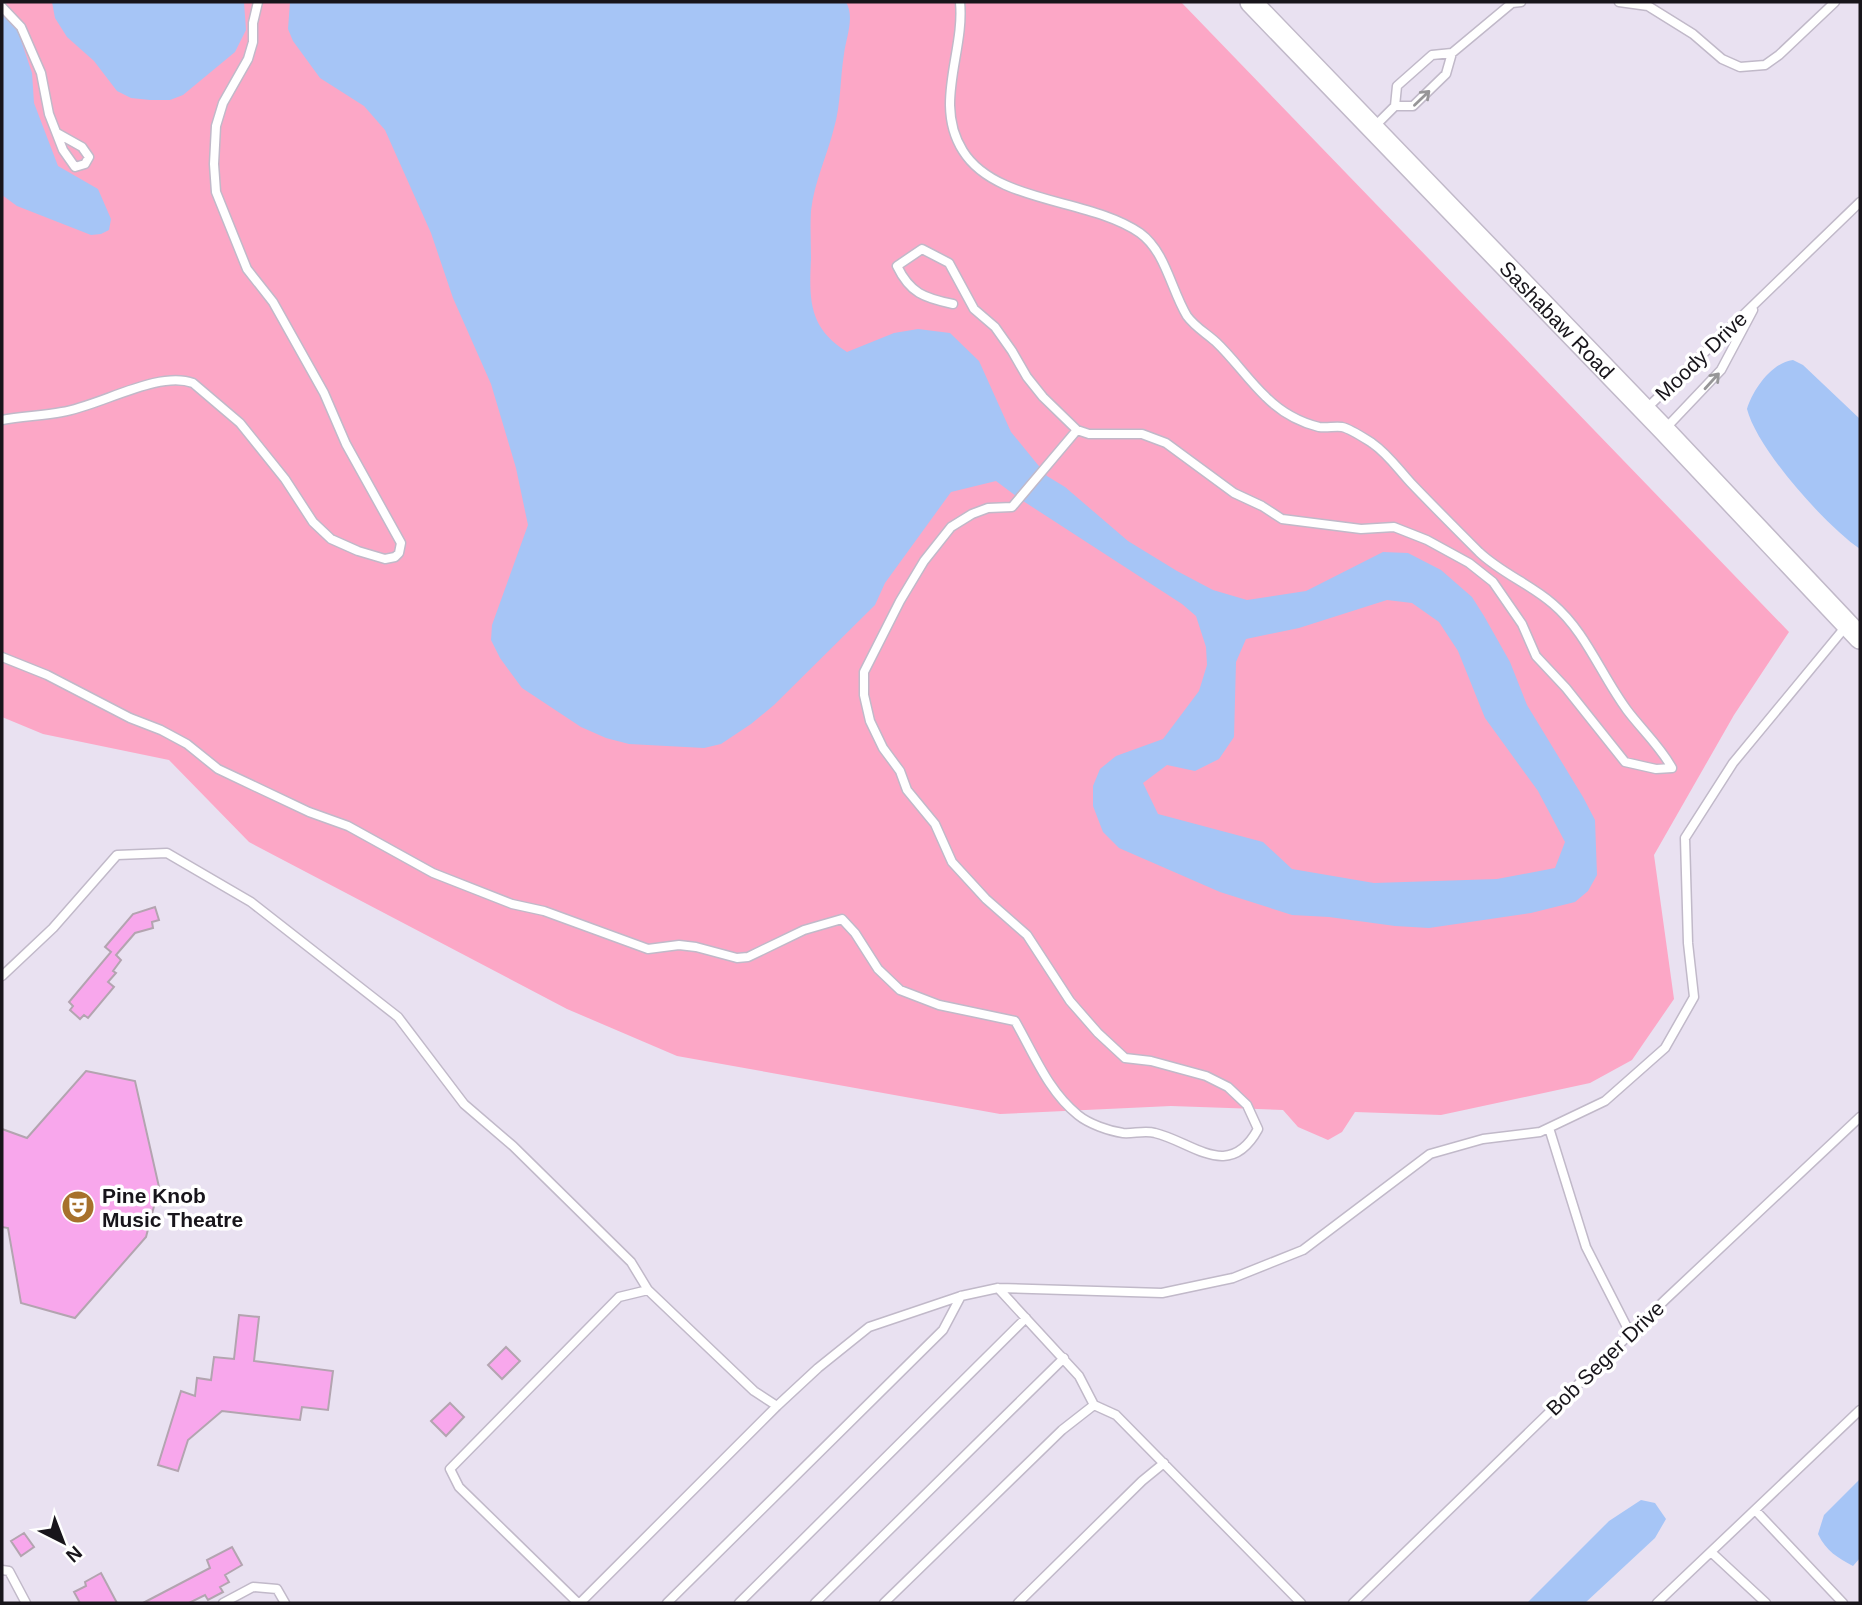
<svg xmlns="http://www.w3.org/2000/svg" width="1862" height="1605" font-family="Helvetica,sans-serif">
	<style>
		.green { fill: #fca7c6 }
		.water { fill: #a6c5f6; fill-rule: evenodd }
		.building { fill: #f8a7ec; stroke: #b3a4b0; stroke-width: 2 }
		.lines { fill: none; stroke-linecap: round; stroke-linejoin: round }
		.lane-casing { stroke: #c1b9c9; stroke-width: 11 }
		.secondary-casing { stroke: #c1b9c9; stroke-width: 24 }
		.lane { stroke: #fff; stroke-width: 8 }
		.secondary { stroke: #fff; stroke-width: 21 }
		.oneway { stroke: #979698 }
		.labels { text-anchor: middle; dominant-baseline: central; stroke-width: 7; stroke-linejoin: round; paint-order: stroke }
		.street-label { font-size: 21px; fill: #18151b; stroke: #fff }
		.poi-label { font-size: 21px; font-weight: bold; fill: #18151b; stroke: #fff; text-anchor: start }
	</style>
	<rect width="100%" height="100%" fill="#e9e1f1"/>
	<!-- green -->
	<path class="green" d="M2,2H1181L1789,632L1734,715L1654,855L1674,999L1632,1060L1590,1083L1441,1115L1355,1112L1342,1132L1328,1140L1298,1127L1283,1110L1171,1106L1000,1114L677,1056L567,1009L249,842L169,760L43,734L2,717Z"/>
	<!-- water -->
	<path class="water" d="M52,2H244L246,30L235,52L183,95L170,100H150L131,98L117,91L94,61L67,37L55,18Z
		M290,2H846C855,17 846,38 844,54C840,78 841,105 834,128C827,156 814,182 811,211C810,227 811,243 811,259C809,301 809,328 847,352L894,333L918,329L950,333L979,361L1011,432L1047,476L1065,487L1128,541L1177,571L1213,590L1247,600L1306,591L1383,552L1408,553L1441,570L1472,597L1484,616L1510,662L1527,705L1583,797L1595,820L1597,875L1588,891L1575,902L1531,913L1429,928L1395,926L1329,917L1292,915L1220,892L1119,848L1103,832L1093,806V786L1100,769L1116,756L1163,739L1199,691L1207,665L1206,647L1196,616L1182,604L1020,499L996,481L951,492L885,583L875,605L774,705L751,724L721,744L704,748L629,744L606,738L581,727L522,688L500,658L491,640L492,625L528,525L516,468L491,384L453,298L431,233L385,130L364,106L320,78L293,41L288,29ZM1387,600L1412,603L1439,622L1458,651L1485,718L1538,791L1565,842L1555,868L1497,879L1374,883L1292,869L1263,842L1158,814L1143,783L1167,765L1195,771L1219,759L1234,737L1236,662L1246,639L1299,628Z
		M2,14L18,31L32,73L34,103L58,166L98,189L111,219L109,230L101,234L91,235L17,206L2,195Z
		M1793,360L1803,365L1860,419V549C1826,526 1757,449 1747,409C1753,390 1771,363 1793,360Z
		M1860,1479V1558L1853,1566C1838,1558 1826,1551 1818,1534L1824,1515Z
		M1641,1500L1655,1503L1666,1519L1655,1538L1585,1603H1527L1609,1521Z"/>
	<!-- building -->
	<path class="building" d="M155,907L159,920L152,922L153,928L135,933L116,955L121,960L113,971L116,973L108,982L114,987L88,1018L84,1015L80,1019L70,1010L73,1006L69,1002L111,952L105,947L133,914Z
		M86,1071L135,1081L159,1187L146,1237L75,1318L21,1303L8,1228L2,1227V1129L27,1138Z
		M239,1315L259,1317L254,1361L333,1371L328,1410L302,1407L300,1420L222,1411L188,1440L178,1471L158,1465L181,1391L195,1396L197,1378L211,1380L214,1357L234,1359Z
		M506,1347L520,1361L502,1379L488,1365Z
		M450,1403L464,1417L446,1436L431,1421Z
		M24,1533L34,1547L21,1556L11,1541Z
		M232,1547L242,1565L225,1575L229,1582L220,1587L223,1592L208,1600L205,1595L189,1603H143L210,1568L207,1560Z
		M101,1573L117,1603H80L74,1592L86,1586L85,1582Z"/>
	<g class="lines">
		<defs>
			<path id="lane" d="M1619,2L1648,6L1693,34L1722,59L1740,67L1765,65L1779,55L1835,2
				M2,7L21,27L41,73L49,114L63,150L75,167L85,164L89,157L82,147L57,133
				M1452,53L1446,74L1413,106H1395L1397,86L1432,55L1452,53L1512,3L1521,2
				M1373,128L1395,106
				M953,304C924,298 910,293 897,266L922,249L949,263L974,309L995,327L1012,351L1027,377L1043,397L1077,430L1089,434H1142L1166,443L1234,493L1262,506L1282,519L1361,529L1394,527L1427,540L1469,563L1493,582L1522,624L1536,656L1566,688L1625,762L1656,769L1672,768C1660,746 1642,730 1627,710C1601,675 1586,632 1553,604C1530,584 1501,573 1479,552C1456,529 1433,506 1411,483C1398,469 1388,454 1372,443C1364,438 1351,429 1342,427C1335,426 1327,428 1319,427C1299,422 1280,411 1266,397C1248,380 1234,359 1216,342C1206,333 1195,327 1187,316C1171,290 1166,252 1140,233C1090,198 996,204 963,151C933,104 965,52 960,2
				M1645,410L1860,202
				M2,420C22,416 42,416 62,412C100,406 158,370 193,383L240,423L285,479L313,522L331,539L358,551L385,559L395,557L399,553L401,543L346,444L324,393L273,302L247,269L216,192L214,164L216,126L223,103L248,59L253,42V23L258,2
				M1664,430L1721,370L1753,310
				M2,657L47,675L130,718L161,730L187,744L218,769L309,812L348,826L433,873L512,904L544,911L648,949L679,945L696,947L737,958L748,957L804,930L842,919L855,933L878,969L900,990L939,1005L1015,1021C1034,1054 1048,1091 1078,1115C1089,1124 1109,1131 1123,1133C1133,1134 1145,1130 1155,1133C1193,1142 1229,1182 1258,1129L1247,1105L1228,1087L1206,1076L1151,1061L1125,1058L1098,1033L1070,1001L1027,935L986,899L952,862L935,824L907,790L900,771L883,748L870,721L864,695V672L900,601L924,561L951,527L972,514L988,508L1012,507L1077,430
				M2,976L53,928L117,855L167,853L251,902L398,1017L464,1104L513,1146L631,1262L648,1290
				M1549,1128L1586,1247L1630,1333
				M998,1288L1079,1376L1094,1405
				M1755,1510L1843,1603
				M1711,1552L1766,1603
				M2,1570L9,1571L26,1603
				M223,1603L253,1587L277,1589L285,1603
				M578,1603L459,1487L450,1469L619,1297L648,1290L754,1391L777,1406
				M580,1603L777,1406L818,1368L869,1327L961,1296L998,1288L1162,1293L1233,1278L1303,1250L1430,1154L1483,1139L1540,1132L1605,1101L1665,1048L1694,997L1688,943L1685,838L1733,763L1847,625
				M667,1603L943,1330L961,1296
				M739,1603L1026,1318
				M815,1603L1064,1358
				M884,1603L1062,1430L1094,1405L1116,1415L1301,1603
				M1018,1603L1142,1481L1164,1463
				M1353,1603L1666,1299L1860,1117
				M1657,1603L1860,1410"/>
			<g id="secondary">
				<path id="s1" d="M1251,2L1664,430L1860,638"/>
			</g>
		</defs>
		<!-- lane casing -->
		<use href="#lane" class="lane-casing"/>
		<!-- secondary casing -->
		<use href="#secondary" class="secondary-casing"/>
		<!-- lane -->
		<use href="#lane" class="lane"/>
		<!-- secondary -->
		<use href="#secondary" class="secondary"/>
	</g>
	<!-- one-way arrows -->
	<defs><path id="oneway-shaft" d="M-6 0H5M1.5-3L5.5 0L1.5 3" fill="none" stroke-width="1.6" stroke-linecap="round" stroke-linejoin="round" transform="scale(1.75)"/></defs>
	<g class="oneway">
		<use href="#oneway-shaft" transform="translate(1422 98) rotate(-44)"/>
		<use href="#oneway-shaft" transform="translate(1712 381) rotate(-48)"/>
	</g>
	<!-- icons -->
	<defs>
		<symbol id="theatre-disc" viewBox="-11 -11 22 22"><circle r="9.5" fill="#a7712c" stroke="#fff"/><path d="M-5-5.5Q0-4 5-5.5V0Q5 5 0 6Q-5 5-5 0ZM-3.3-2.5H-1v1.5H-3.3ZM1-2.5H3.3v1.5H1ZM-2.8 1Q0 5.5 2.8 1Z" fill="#fff"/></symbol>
	</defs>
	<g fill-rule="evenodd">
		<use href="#theatre-disc" x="59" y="1188" width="38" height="38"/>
	</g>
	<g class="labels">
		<!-- street labels -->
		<g class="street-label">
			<text stroke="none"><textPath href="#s1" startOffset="441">Sashabaw Road</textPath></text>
			<text transform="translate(1701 356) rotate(-44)">Moody Drive</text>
			<text transform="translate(1605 1358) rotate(-44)">Bob Seger Drive</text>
		</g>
		<!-- poi labels -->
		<g class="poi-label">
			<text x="102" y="1195">Pine Knob<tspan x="102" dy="24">Music Theatre</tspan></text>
		</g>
	</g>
	<!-- border -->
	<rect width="1862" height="1605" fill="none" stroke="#18151b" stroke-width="7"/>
	<!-- north arrow -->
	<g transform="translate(63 1542) rotate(138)" stroke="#ffffff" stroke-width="5" paint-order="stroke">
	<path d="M0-5L12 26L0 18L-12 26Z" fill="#18151b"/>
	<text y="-10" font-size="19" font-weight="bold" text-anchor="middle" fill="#18151b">N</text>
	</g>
</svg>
